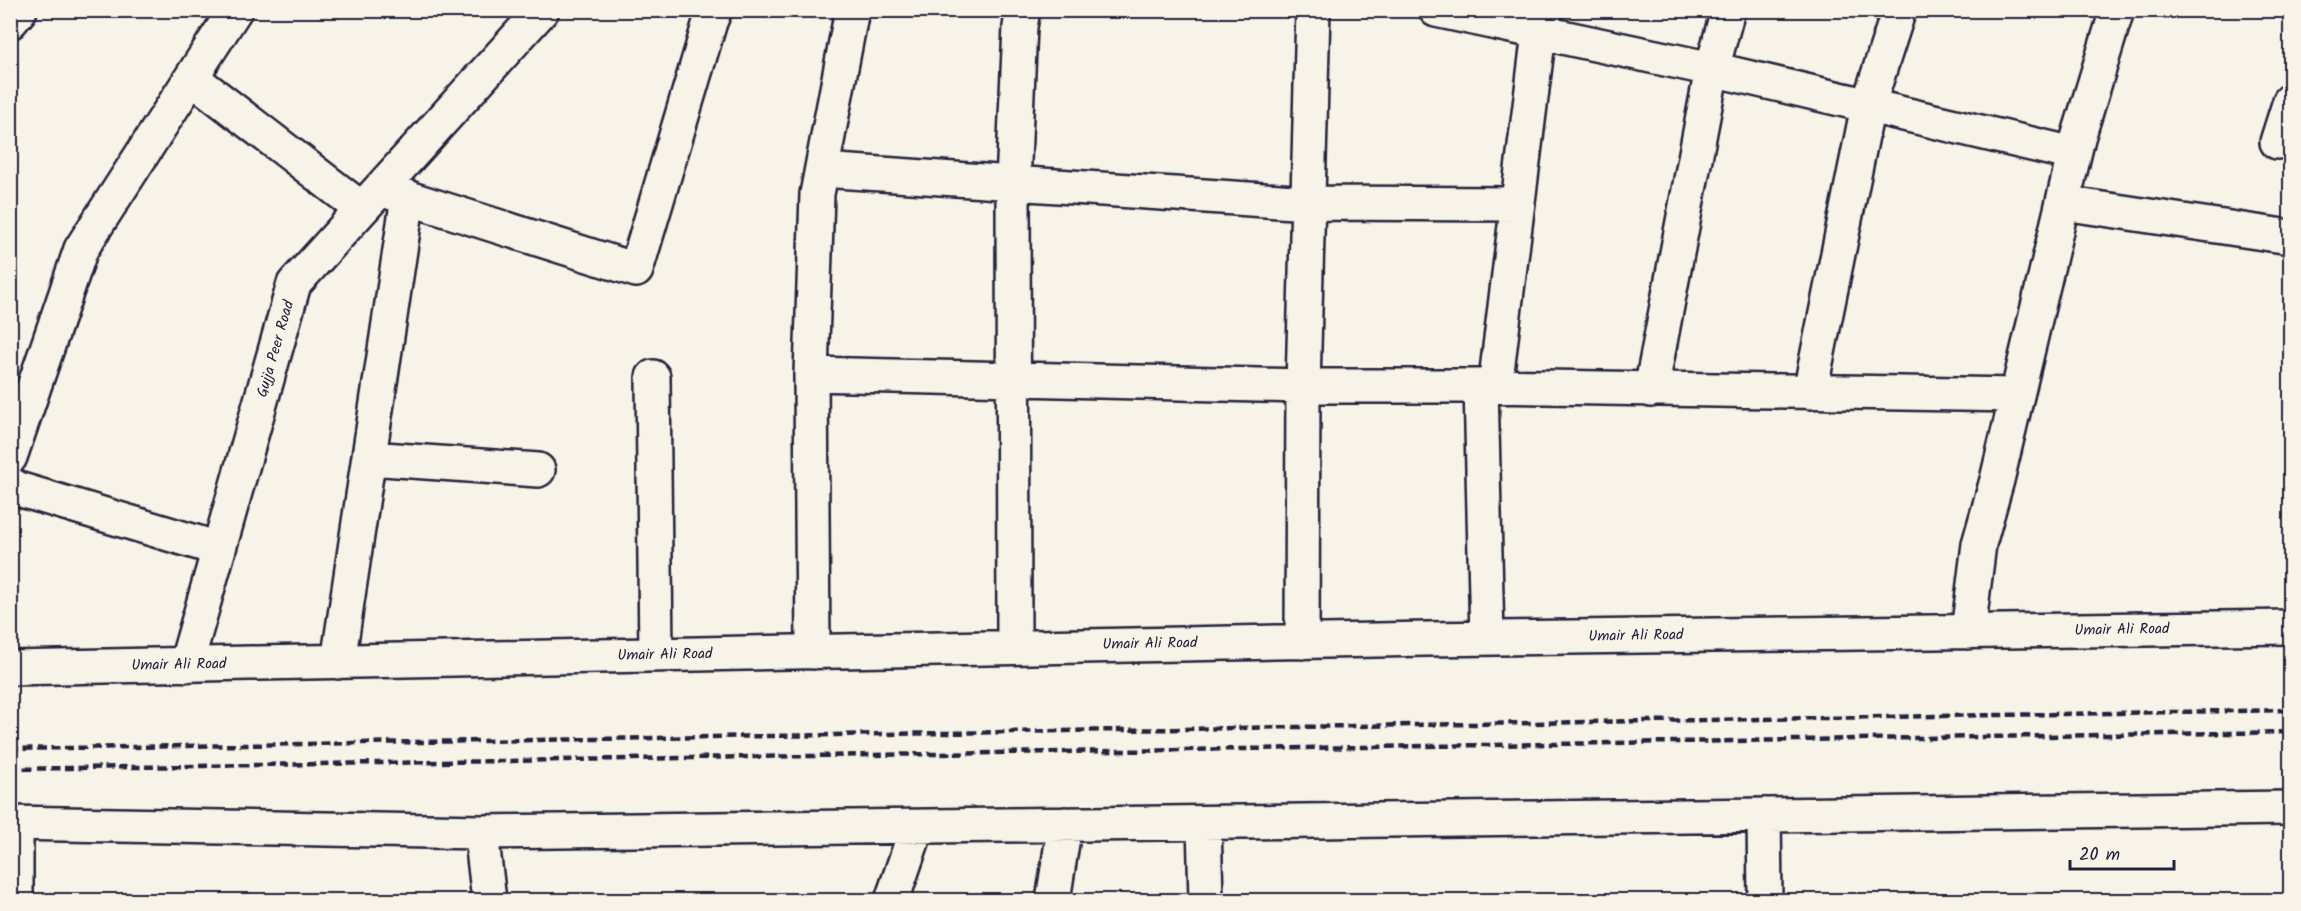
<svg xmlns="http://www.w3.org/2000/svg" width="2301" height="911" font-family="Kalam,sans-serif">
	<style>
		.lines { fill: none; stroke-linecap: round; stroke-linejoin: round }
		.minor-casing { stroke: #22223b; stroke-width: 38 }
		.minor { stroke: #f7f3e8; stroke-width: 33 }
		.rail { stroke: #22223b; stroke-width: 4.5; stroke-dasharray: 9 4.5; stroke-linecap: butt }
		.labels { text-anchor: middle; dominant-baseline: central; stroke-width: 5; stroke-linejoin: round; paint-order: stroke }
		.street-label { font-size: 15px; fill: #22223b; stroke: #f7f3e8 }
	</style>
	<rect width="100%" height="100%" fill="#f7f3e8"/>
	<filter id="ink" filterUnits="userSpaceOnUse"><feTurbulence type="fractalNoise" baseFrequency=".0167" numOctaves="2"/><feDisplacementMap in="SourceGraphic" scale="12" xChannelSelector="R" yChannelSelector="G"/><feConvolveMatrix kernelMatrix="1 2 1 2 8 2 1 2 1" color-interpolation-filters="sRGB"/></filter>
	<g filter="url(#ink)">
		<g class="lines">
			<defs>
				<path id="minor" d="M1436,10L1712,69L2074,154
					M10,22L20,10
					M192,78L362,209
					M2277,142L2290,101
					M822,170L1309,203L1518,204
					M380,189L636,270L710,22L715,10
					M2063,203L2290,237
					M811,374L1303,386H1481L2017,395
					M653,377L656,655
					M1481,386L1487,638
					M1495,387L1539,33L1546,10
					M1651,390L1712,69L1728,10
					M1810,392L1868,106L1899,10
					M10,457L81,249L235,10
					M369,458L538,470
					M10,484L18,489L219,549
					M1968,632L1979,544L1997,480L2078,138L2117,10
					M1302,642L1303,386L1313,10
					M1014,647L1013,183L1020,27L1023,10
					M813,652L811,374L817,194L852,10
					M338,662L408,197
					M186,665L294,284L542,10
					M10,668L1427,639L2290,627
					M1764,815L1765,900
					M10,823L481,832L2290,808
					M1204,823L1206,900
					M481,832L489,900
					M16,900V823
					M892,900L917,827
					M1053,900L1065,824"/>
			</defs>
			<!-- minor casing -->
			<use href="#minor" class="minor-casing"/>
			<!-- minor -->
			<use href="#minor" class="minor"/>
			<!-- rail -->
			<path class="rail" d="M10,749L2290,710
				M10,769L2290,732"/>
		</g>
	</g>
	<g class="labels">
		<!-- street labels -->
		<g class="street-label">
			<text transform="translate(276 349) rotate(-74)">Gujja Peer Road</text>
			<text transform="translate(2122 630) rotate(-1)">Umair Ali Road</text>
			<text transform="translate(1636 636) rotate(-1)">Umair Ali Road</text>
			<text transform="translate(1150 644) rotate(-1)">Umair Ali Road</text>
			<text transform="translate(665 655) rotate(-1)">Umair Ali Road</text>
			<text transform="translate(179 665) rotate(-1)">Umair Ali Road</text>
		</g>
	</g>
	<!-- margin -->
	<rect width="2301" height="911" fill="none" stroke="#f7f3e8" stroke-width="36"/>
	<rect x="18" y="18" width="2265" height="875" fill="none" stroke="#22223b" stroke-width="2" filter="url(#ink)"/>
	<!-- scale -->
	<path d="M2070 860v9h104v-9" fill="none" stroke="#22223b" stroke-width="3"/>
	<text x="2079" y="860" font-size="18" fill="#22223b" stroke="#f7f3e8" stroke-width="4.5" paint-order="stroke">20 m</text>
</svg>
